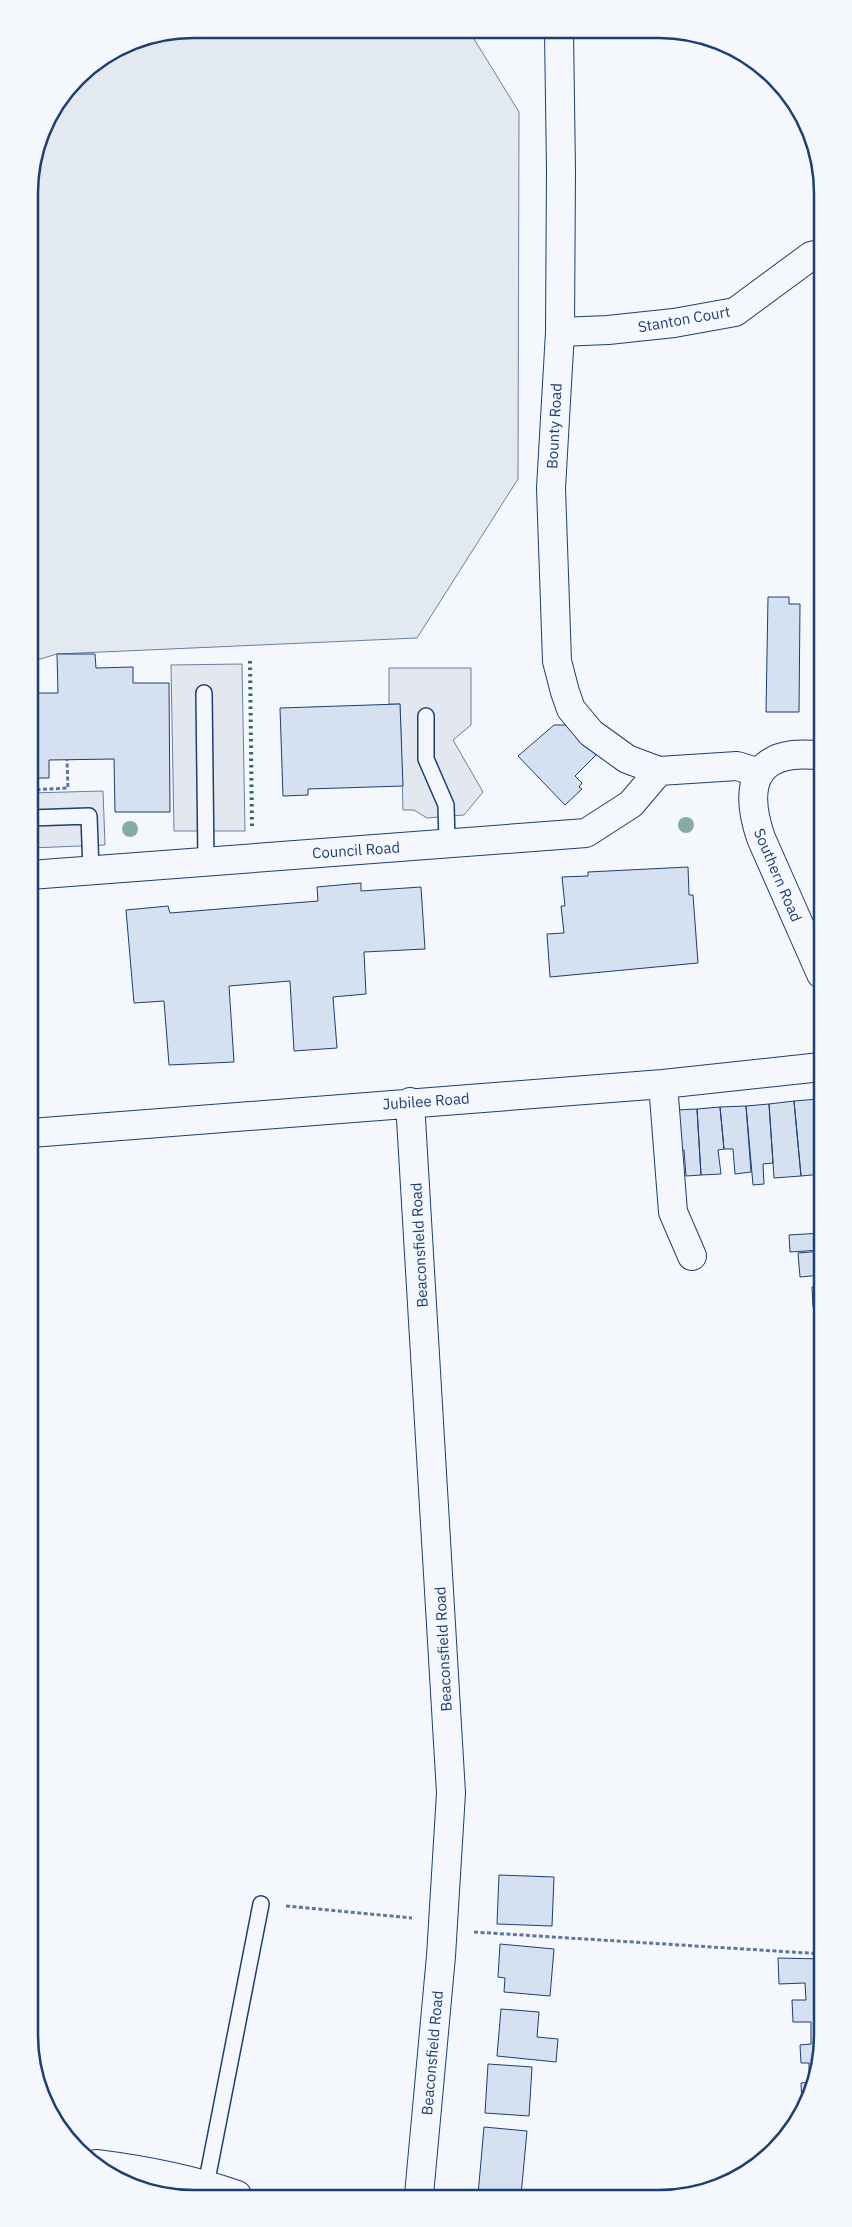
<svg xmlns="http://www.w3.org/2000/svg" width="852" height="2227" font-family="'IBM Plex Sans',sans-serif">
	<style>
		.garden { fill: #e3e9f0; stroke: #687fa3 }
		.parking { fill: #e3e8f0; stroke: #687fa3 }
		.building { fill: #d5e0f0; stroke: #1d3f73 }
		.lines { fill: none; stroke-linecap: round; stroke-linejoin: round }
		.lane-casing { stroke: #1d3f73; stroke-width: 18 }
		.street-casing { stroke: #1d3f73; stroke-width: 30 }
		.path { stroke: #5e769c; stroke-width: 3; stroke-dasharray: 4 2.5; stroke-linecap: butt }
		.lane { stroke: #f4f7fb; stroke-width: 15 }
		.street { stroke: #f4f7fb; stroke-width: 28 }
		.hedge { stroke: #2c6c60; stroke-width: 4; stroke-dasharray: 2.5 4; stroke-linecap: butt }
		.tree { fill: #86aba6 }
		.labels { text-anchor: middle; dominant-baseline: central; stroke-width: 4; stroke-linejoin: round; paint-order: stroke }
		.street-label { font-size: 15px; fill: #1d3f73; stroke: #f4f7fb }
		.rim { fill: none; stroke: #1d3f73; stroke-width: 2.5 }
	</style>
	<rect width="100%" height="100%" fill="#f4f7fb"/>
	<!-- garden -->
	<path class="garden" d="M193,29L455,30L474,39L519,112L518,479L417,638L57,654L30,662L29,182L46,120L84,70L130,41Z"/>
	<!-- parking -->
	<path class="parking" d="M242,664L245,831H174L171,665Z
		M389,668H471V725L453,740L483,792L464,815L427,818L414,810H403L400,704H389Z
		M103,791L105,845L30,848V793Z"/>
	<!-- building -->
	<path class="building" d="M768,597H789V604H800L799,712H766Z
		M57,654H95L96,668L133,667V683H169L170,812H115L114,759L49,760V778H30V693H58Z
		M400,704L403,786L308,789V795L283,796L280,708Z
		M554,725H569L596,755L575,776L582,783L579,787L582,789L565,805L518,756Z
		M821,833V853L814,836Z
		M688,867L689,895H693L698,963L550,977L547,934L564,933L561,906H565L562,877L588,876V872Z
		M361,883V891L421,887L425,949L364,952L366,994L333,997L337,1048L294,1051L290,981L229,986L234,1062L169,1065L164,1001L134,1003L126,910L168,906L170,913L318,901L317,887Z
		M819,1099L822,1127V1174L801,1176L794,1101Z
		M819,1099H821L822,1127Z
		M794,1101L801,1176L774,1178L769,1104Z
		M769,1104L773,1163L763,1164L764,1184L753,1185L746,1106Z
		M746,1106L751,1172L735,1174L733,1149H724L720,1107Z
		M720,1107L724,1149L718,1150L721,1174L701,1175L697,1109Z
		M697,1109L701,1175L686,1176L684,1150H679L676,1110Z
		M822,1233V1250L790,1252L789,1235Z
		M822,1251V1275L800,1277L798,1253Z
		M822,1286V1306L813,1307L812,1287Z
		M499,1875L554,1877L552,1926L497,1924Z
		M500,1944L554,1949L550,1996L504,1992L505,1978L498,1977Z
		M778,1958L823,1959V2045L811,2097L804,2107H802L801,2083L809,2082V2063H801L800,2045L811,2044V2022H793L792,2000H806L805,1983L779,1984Z
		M501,2009L539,2012L537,2037L558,2039L556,2062L497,2056Z
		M488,2064L532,2067L529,2116L485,2113Z
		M484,2127L527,2131L521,2195H478Z"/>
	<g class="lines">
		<defs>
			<path id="lane" d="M204,693L206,862
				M426,716V759L446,805L447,843
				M30,818L89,816L91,871
				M206,2185L261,1904"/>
			<path id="street" d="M559,31L561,170L560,332L551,488L557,661L565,692L571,709L591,733L627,759L659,771L737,766L760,773
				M560,332L608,330L674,323L735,312L811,256L820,254
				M821,755C812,755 802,754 793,755C745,761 749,803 761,838L821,974
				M30,875L586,833L631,804L659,771
				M663,1084L673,1212L692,1256
				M410,1102L451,1793L441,1956L419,2195
				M31,1133L663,1084L821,1067
				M96,2164C144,2170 191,2179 237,2195"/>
		</defs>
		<!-- lane casing -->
		<use href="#lane" class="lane-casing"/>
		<!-- street casing -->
		<use href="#street" class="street-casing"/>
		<!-- path -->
		<path class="path" d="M30,790L68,788L67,760
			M286,1906L412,1918
			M474,1932L823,1954"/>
		<!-- lane -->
		<use href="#lane" class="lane"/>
		<!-- street -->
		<use href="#street" class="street"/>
		<!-- hedge -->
		<path class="hedge" d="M250,661L252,828"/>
	</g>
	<!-- trees -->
	<g class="tree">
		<circle cx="686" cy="825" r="8"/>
		<circle cx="130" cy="829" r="8"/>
	</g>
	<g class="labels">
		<!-- street labels -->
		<g class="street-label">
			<text transform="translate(684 319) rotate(-10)">Stanton Court</text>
			<text transform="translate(554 426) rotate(-87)">Bounty Road</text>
			<text transform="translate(356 850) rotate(-4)">Council Road</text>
			<text transform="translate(778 875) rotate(67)">Southern Road</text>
			<text transform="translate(426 1101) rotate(-4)">Jubilee Road</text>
			<text transform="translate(419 1245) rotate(-93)">Beaconsfield Road</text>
			<text transform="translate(443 1649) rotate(-93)">Beaconsfield Road</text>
			<text transform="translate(432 2053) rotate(-85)">Beaconsfield Road</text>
		</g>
	</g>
	<!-- crop -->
	<path d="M0 0H852V2227H0ZM193 38H659A155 155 0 0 1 814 193V2035A155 155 0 0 1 659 2190H193A155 155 0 0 1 38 2035V193A155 155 0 0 1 193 38Z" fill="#f4f7fb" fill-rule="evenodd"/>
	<path class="rim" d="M193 38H659A155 155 0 0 1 814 193V2035A155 155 0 0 1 659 2190H193A155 155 0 0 1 38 2035V193A155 155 0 0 1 193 38Z"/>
</svg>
